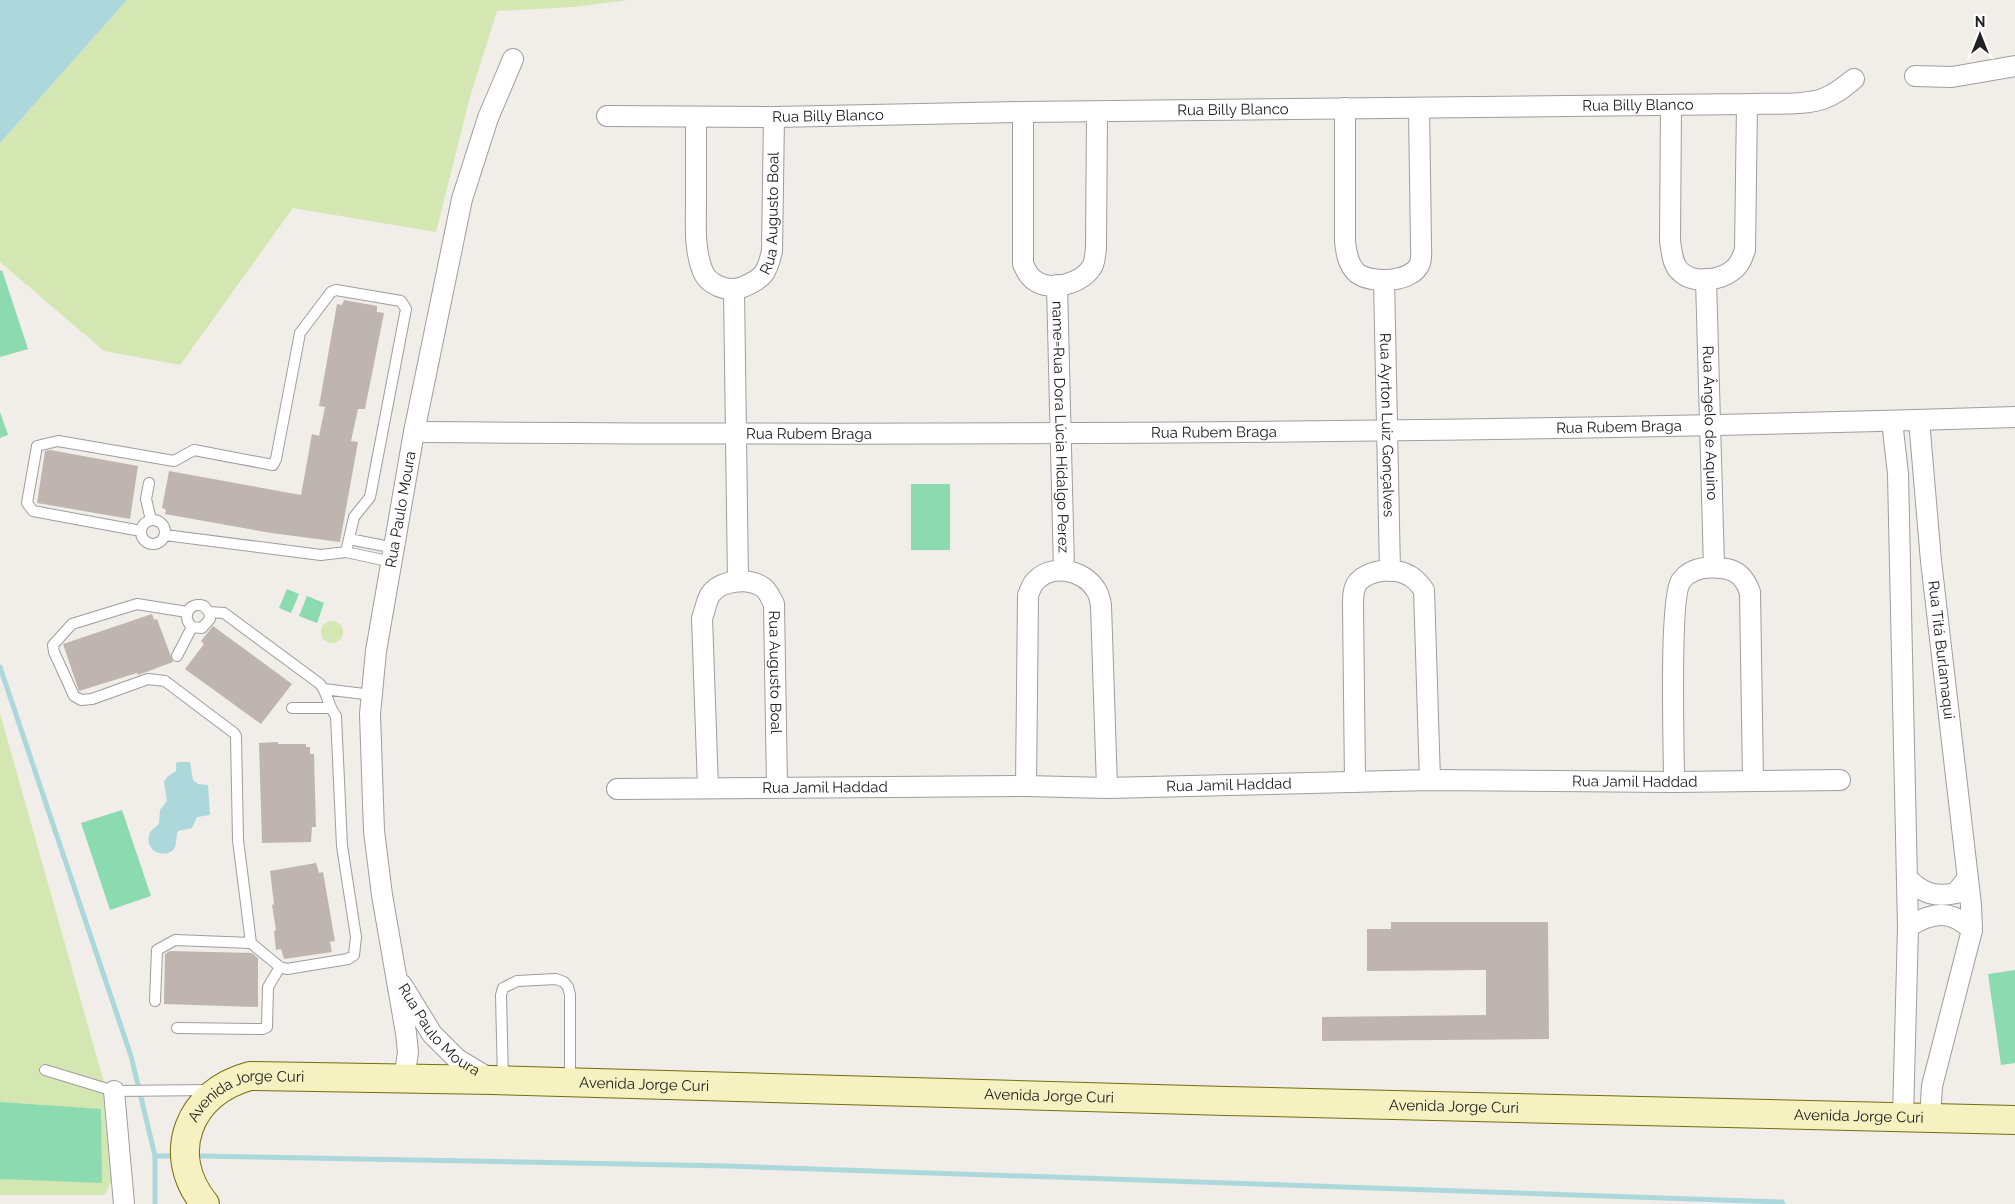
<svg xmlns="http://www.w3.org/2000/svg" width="2015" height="1204" font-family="Raleway,sans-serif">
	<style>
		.grass { fill: #d4e7b2 }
		.pitch { fill: #8cdab0 }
		.water { fill: #acd7db }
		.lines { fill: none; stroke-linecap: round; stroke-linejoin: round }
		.stream { stroke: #acd7db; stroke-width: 5 }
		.building { fill: #beb5b1 }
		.lane-casing { stroke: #9e9e9e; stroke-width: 12 }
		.street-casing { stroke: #9e9e9e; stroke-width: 22 }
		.secondary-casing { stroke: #736f0c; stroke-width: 30 }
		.lane { stroke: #fff; stroke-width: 10 }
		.street { stroke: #fff; stroke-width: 20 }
		.secondary { stroke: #f6f1c1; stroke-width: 28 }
		.labels { text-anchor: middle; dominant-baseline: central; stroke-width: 5; stroke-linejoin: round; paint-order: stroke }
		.street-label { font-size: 15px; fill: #212121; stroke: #fff }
	</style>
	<rect width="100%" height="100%" fill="#f1ede8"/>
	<!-- grass -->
	<path class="grass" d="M127,0H628L573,7L497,11L470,97L436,232L293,208L180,365L104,351L0,262V143Z
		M321 632a11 11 0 1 1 22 0a11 11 0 1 1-22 0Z
		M0,713L110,1104L113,1178L105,1195H0Z"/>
	<!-- pitch -->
	<path class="pitch" d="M2,270L28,349L0,357V271Z
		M0,412L8,435L0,438Z
		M911,484H950V550H911Z
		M287,589L299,594L291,613L279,608Z
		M307,596L324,603L317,623L299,616Z
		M122,810L151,896L110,910L81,823Z
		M2015,970V1063L2001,1065L1988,974Z
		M0,1102L101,1109L102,1183L0,1179Z"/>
	<!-- water -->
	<path class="water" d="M0,0H127L0,143Z
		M178,762H190L193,780L198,784L208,785L210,815L197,817L192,828L178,831C175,837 178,845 173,850C163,859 145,850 149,836C150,830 155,828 159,824L160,810L167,801L164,782L167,777L176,771V763Z"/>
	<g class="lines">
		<!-- stream -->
		<path class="stream" d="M0,667L131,1056L155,1156V1204
			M155,1156H169
			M201,1156L728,1166L1782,1202L1783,1204"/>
	</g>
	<!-- building -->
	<path class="building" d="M344,300L377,306V312L384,313L365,409H358L351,441L358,442L340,542L271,533L165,514L166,510L162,508L169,471L301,495L312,434L319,436L325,407L319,406L337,304L342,305Z
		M50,450L138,466L130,519L37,503L45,451Z
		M152,614L154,620L157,619L173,662L138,675L137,673L79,691L63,644Z
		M213,626L292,684L261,724L185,669L204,644L201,641Z
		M278,742V744H306V747H310V754H314L316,827H312L311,842L262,843L259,743Z
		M316,863L319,873L323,872L335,941L330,942L332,952L284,959L281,949L276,950L274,931L276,930L272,905L274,904L270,871Z
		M1391,922H1548L1549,1039L1322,1041V1017L1486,1015V970L1367,971V929H1391Z
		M170,951L252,953L258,958V1007L164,1004L165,954Z"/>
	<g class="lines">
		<defs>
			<path id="lane" d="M149,483L146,499L151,520
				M141 532a12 12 0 1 1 24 0a12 12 0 1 1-24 0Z
				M141,531L33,511L27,503L37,446L58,441L174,461L194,450L273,465L276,459L300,333L331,292L336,290L401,301L406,309L370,497L354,517L346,552
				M165,535L321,555L346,552L392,562
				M349,539L395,548
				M187,612L137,604L72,624L53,645L54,652L74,696L81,700L92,699L148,679L165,681L234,733L236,736L238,840L251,943L280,967L287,969L348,959L354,955L356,937L342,846L336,716C328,706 328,694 320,684L224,613L209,612L204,606C189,601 181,617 192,627L202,628L210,619L209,612
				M177,656L192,627
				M324,689L372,695
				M292,708H330
				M155,1001L157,950L175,940L251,943
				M177,1028L263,1029L267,1027L268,987L280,967
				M45,1070L114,1091L211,1090
				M503,1080L501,995L503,988L517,981L556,979L564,982L568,987L570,995V1082"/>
			<g id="street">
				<path d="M1915,76L1952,77L2015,66"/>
				<path d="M1671,105L1670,241C1672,252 1672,266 1682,273C1695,284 1721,280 1733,270C1740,265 1742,258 1745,250L1747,104"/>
				<path d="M1345,108V241C1346,252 1348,265 1357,273C1371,284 1413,283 1420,263C1422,258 1421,250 1421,244L1419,108"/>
				<path d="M1023,112V264C1026,270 1028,276 1034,280C1051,293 1084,283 1093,265C1095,260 1095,254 1096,249L1097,112"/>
				<path id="s1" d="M607,116L774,117L1023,112L1747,104C1768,103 1807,106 1825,98C1836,94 1844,87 1854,79"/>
				<path id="s2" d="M696,117C696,145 696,173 696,201C696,223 694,248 702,269C707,285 728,293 743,287C764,278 767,273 772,251L774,117"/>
				<path id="s3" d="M1706,279L1714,567"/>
				<path id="s4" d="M1384,280L1390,571"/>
				<path id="s5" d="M1057,285L1064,570"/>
				<path d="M734,290L738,581"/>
				<path id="s6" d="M1919,420L1931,561L1971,905L1972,930L1932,1086L1930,1118"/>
				<path d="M1892,421L1898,474L1908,927L1903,1117"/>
				<path id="s7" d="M414,432C948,436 1482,434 2015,417"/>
				<path d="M1355,782L1353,605C1353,597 1353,588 1358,582C1370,569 1395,567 1410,576C1416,579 1420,585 1424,590L1430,780"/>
				<path d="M1674,782C1674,751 1669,598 1681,581C1692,566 1711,566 1727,569C1739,571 1746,581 1750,592L1753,780"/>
				<path d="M1026,786L1028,595C1030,591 1031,587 1033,584C1049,562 1084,569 1096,590C1099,594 1100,600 1101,605L1107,788"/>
				<path id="s8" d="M708,788L702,618C705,611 706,602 710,595C720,580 749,577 764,588C768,591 771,599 774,604L777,787"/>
				<path id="s9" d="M617,789L1026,786L1107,788L1430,780L1674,782L1840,780"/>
				<path d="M1907,878C1922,893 1935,898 1956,893L1967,879"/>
				<path d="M1908,927C1932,912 1951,909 1972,930"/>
				<path id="s10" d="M402,985L432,1034L457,1059L492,1080"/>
				<path id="s11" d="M404,1080L408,1052L406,1033L382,895L374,831L370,714L376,651L414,432L462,199L488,118L513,59"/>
				<path d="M114,1091L124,1204"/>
			</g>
			<g id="secondary">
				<path id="s12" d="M205,1204C164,1154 189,1092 250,1076L492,1080L1226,1101L2015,1120"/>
			</g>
		</defs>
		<!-- lane casing -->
		<use href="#lane" class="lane-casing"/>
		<!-- street casing -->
		<use href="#street" class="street-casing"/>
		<!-- secondary casing -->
		<use href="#secondary" class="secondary-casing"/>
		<!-- lane -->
		<use href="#lane" class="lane"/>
		<!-- street -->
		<use href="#street" class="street"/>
		<!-- secondary -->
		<use href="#secondary" class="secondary"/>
	</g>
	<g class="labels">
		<!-- street labels -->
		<g class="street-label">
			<text stroke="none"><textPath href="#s1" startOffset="1031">Rua Billy Blanco</textPath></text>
			<text stroke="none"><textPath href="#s1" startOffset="626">Rua Billy Blanco</textPath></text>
			<text stroke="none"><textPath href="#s1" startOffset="221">Rua Billy Blanco</textPath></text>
			<text stroke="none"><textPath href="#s2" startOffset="289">Rua Augusto Boal</textPath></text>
			<text stroke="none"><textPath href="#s3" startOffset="144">Rua Ângelo de Aquino</textPath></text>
			<text stroke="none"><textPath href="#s4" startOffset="145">Rua Ayrton Luiz Gonçalves</textPath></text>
			<text stroke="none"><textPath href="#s7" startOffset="1205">Rua Rubem Braga</textPath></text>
			<text stroke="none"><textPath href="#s5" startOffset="142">name=Rua Dora Lúcia Hidalgo Perez</textPath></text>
			<text stroke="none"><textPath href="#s7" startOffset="800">Rua Rubem Braga</textPath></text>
			<text stroke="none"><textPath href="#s7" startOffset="395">Rua Rubem Braga</textPath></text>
			<text stroke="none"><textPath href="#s11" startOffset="576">Rua Paulo Moura</textPath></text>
			<text stroke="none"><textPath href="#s6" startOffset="231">Rua Titá Burlamaqui</textPath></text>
			<text stroke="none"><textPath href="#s8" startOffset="341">Rua Augusto Boal</textPath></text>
			<text stroke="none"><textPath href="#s9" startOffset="1018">Rua Jamil Haddad</textPath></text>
			<text stroke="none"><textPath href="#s9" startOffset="612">Rua Jamil Haddad</textPath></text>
			<text stroke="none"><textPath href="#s9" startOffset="208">Rua Jamil Haddad</textPath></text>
			<text stroke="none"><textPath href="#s10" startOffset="59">Rua Paulo Moura</textPath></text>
			<text stroke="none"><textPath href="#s12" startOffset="559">Avenida Jorge Curi</textPath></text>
			<text stroke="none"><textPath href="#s12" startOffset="964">Avenida Jorge Curi</textPath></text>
			<text stroke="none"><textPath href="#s12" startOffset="154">Avenida Jorge Curi</textPath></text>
			<text stroke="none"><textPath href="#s12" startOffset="1369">Avenida Jorge Curi</textPath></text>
			<text stroke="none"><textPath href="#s12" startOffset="1774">Avenida Jorge Curi</textPath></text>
		</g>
	</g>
	<!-- north arrow -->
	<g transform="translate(1980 35)" stroke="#ffffff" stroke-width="4" paint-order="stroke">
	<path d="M0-4L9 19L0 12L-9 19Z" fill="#212121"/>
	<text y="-8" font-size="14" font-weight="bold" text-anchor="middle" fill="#212121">N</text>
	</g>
</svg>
